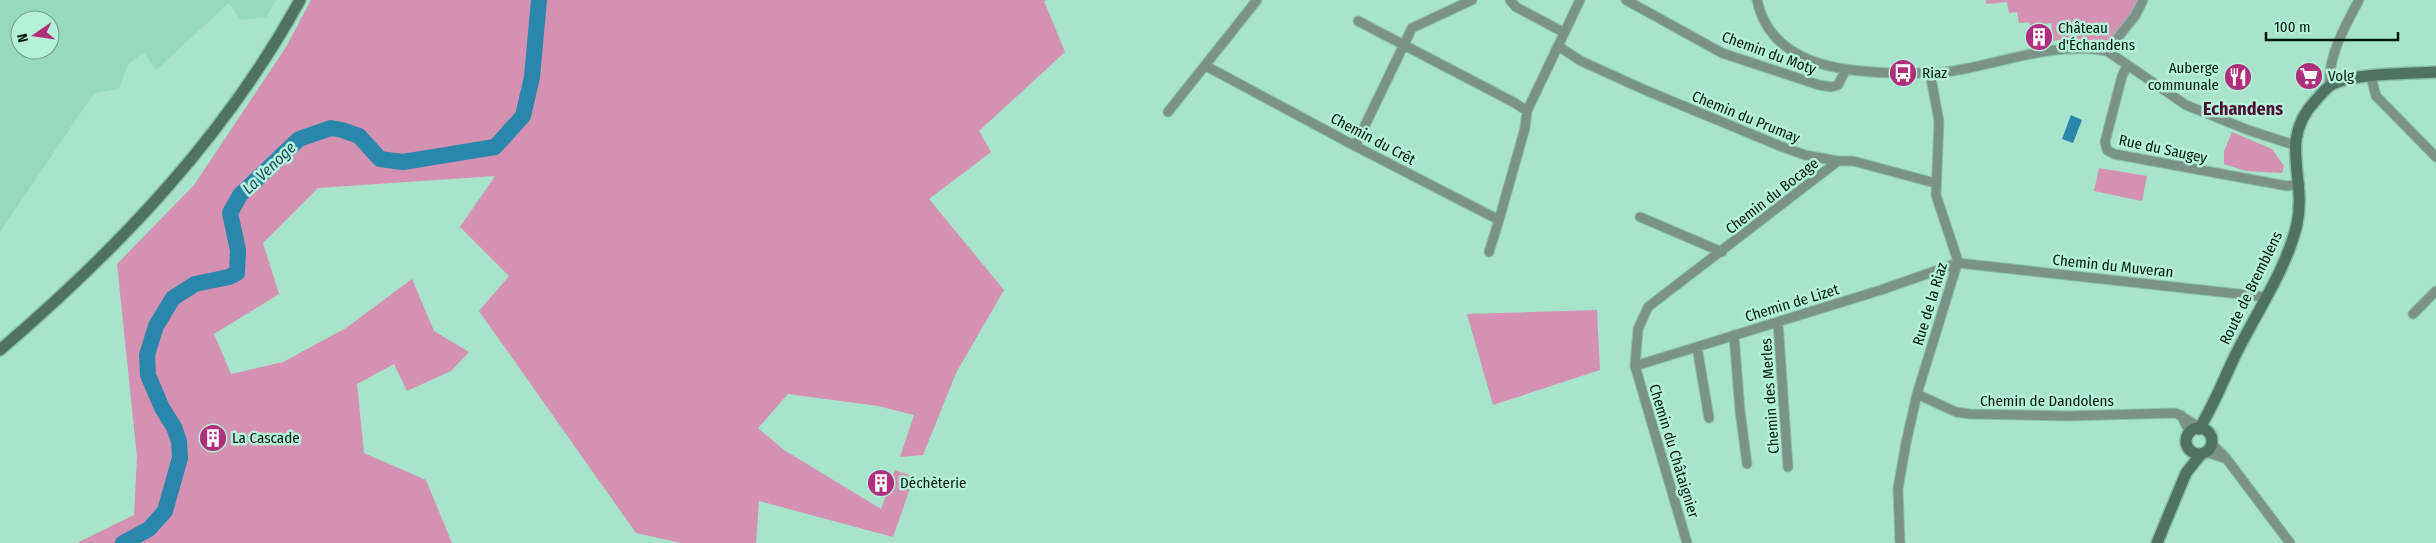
<svg xmlns="http://www.w3.org/2000/svg" width="2436" height="543" font-family="'Fira Sans Condensed',sans-serif">
	<style>
		.built { fill: #95d9be; fill-rule: evenodd }
		.green { fill: #d491b2 }
		.water { fill: #2887ab }
		.lines { fill: none; stroke-linecap: round; stroke-linejoin: round }
		.river { stroke: #2887ab; stroke-width: 16 }
		.street-casing { stroke: #8abfaa; stroke-width: 11 }
		.secondary-casing { stroke: #8abfaa; stroke-width: 14 }
		.street { stroke: #7a9288; stroke-width: 9 }
		.secondary { stroke: #4e7264; stroke-width: 11 }
		.labels { text-anchor: middle; dominant-baseline: central; stroke-width: 5; stroke-linejoin: round; paint-order: stroke }
		.poi-label { font-size: 15px; fill: #031a12; stroke: #b5f0d8; text-anchor: start }
		.street-label { font-size: 15px; fill: #031a12; stroke: #b5f0d8 }
		.water-label { font-size: 16px; font-style: italic; fill: #1d4e63; stroke: #b5f0d8 }
		.quarter-label { font-size: 18px; font-weight: bold; fill: #4c0f34; stroke: #b5f0d8 }
	</style>
	<rect width="100%" height="100%" fill="#a8e3cb"/>
	<!-- built -->
	<path class="built" d="M0,0H276L266,17L241,20L229,3L156,70L143,52L127,66L119,89L94,93L0,232ZM20,20H50V50H20Z"/>
	<!-- green -->
	<path class="green" d="M311,0H1047L1044,1L1065,52L979,131L991,152L929,199L1004,290L956,373L923,455L900,457L914,415L878,406L788,394L758,428L784,450L881,509L895,470L914,477L893,537L759,501L756,543H681L636,533L479,311L509,276L460,227L495,176L318,188L263,243L279,294L214,334L231,374L283,362L346,328L412,279L434,331L469,352L451,371L407,391L394,364L357,384L364,453L426,480L452,543H77L134,515L137,457L117,264L194,185L286,47Z
		M1986,0H2140L2133,15L2104,45L2067,46L2066,39L2053,41L2051,23L2030,26L2029,22L2019,23L2017,12L2009,13L2007,2L1986,4Z
		M2232,132L2272,149L2284,166L2282,173L2246,171L2224,164V151Z
		M2099,168L2147,176L2142,201L2094,191Z
		M1597,310L1600,370L1493,405L1467,314Z"/>
	<!-- water -->
	<path class="water" d="M2071,115L2082,120L2073,143L2062,139Z"/>
	<g class="lines">
		<!-- river -->
		<path class="river" d="M123,543L149,529L165,511L180,458L179,441L174,427L162,408L148,375L147,355L156,326L173,298L195,284L229,277L237,273L238,250L230,213L240,195L299,139L331,128L342,130L359,136L380,159L403,162L495,147L523,116L532,77L539,0"/>
		<defs>
			<path id="street" d="M1510,0L1516,7L1563,32
				M1626,0L1722,53L1819,85L1831,87L1838,85L1845,71
				M1757,0C1771,65 1841,72 1896,73C1915,73 1934,74 1953,71C2003,63 2056,41 2107,51L2186,105L2248,130L2294,145
				M1358,21L1515,103L1527,111
				M1558,46L1581,61L1645,90L1780,146L1805,155L1838,161H1853L1935,183
				M2107,51L2135,16L2143,0
				M1206,66L1355,146L1499,220L1489,252
				M2127,66L2122,76L2105,142L2107,150L2114,154L2287,186L2300,184
				M2371,77L2376,96L2436,157
				M2330,85C2327,58 2346,24 2359,0
				M1168,112L1257,0
				M1355,146L1412,28L1472,0
				M1640,217L1722,252
				M1499,220L1525,128L1527,111L1580,0
				M2413,314L2436,291
				M1778,322L1788,467
				M1734,335L1740,411L1747,464
				M1697,347L1709,418
				M1635,366L1881,290L1958,263L2266,297
				M1917,394L1956,412L1970,414L2068,416L2176,413L2194,424L2197,429
				M2181,415L2190,433
				M2212,444L2226,458L2290,543
				M2206,452L2224,458
				M1687,543L1635,366L1638,329L1648,307L1838,161
				M1900,543L1898,489L1906,443L1917,394L1958,261L1936,195L1939,121L1930,73"/>
			<path id="secondary" d="M0,350C118,249 225,137 300,0
				M2186 441a13 13 0 1 1 26 0a13 13 0 1 1-26 0Z
				M2199,429C2214,405 2222,383 2234,358C2255,314 2286,271 2297,224C2307,177 2278,141 2315,101C2320,96 2325,89 2331,85C2350,73 2411,74 2436,72
				M2157,543L2186,473L2201,454"/>
		</defs>
		<!-- street casing -->
		<use href="#street" class="street-casing"/>
		<!-- secondary casing -->
		<use href="#secondary" class="secondary-casing"/>
		<!-- street -->
		<use href="#street" class="street"/>
		<!-- secondary -->
		<use href="#secondary" class="secondary"/>
	</g>
	<!-- icons -->
	<defs>
		<symbol id="building-disc" viewBox="-11 -11 22 22"><circle r="9.5" fill="#af2f7c" stroke="#b5f0d8"/><path d="M-4-6H4V6H1V3H-1V6H-4ZM-2.5-4.3h1.7v1.8h-1.7ZM.8-4.3h1.7v1.8H.8ZM-2.5-1h1.7V.8h-1.7ZM.8-1h1.7V.8H.8Z" fill="#fff"/></symbol>
		<symbol id="bus-disc" viewBox="-11 -11 22 22"><circle r="9.5" fill="#af2f7c" stroke="#b5f0d8"/><path d="M-5-6H5V4H4V6H2V4H-2V6H-4V4H-5ZM-3.5-4V0h7V-4ZM-3.5 1.2v1.5H-2V1.2ZM2 1.2v1.5H3.5V1.2Z" fill="#fff"/></symbol>
		<symbol id="supermarket-disc" viewBox="-11 -11 22 22"><circle r="9.5" fill="#af2f7c" stroke="#b5f0d8"/><path d="M-6-5.5h2.5l.6 2H6L4.5 2H-2.5L-4.4-4H-6ZM-1.5 3.2a1.3 1.3 0 1 0 .1 0ZM3 3.2a1.3 1.3 0 1 0 .1 0Z" fill="#fff"/></symbol>
		<symbol id="restaurant-disc" viewBox="-11 -11 22 22"><circle r="9.5" fill="#af2f7c" stroke="#b5f0d8"/><path d="M-5-6h1v4h1v-4h1v4h1v-4h1v5L-1.5 .5V6h-2V.5L-5-1ZM5-6V6H3V1.5H1.5Q1.5-4 5-6Z" fill="#fff"/></symbol>
	</defs>
	<g fill-rule="evenodd">
		<use href="#building-disc" x="2023" y="21" width="32" height="32"/>
		<use href="#bus-disc" x="1887" y="57" width="32" height="32"/>
		<use href="#supermarket-disc" x="2293" y="60" width="32" height="32"/>
		<use href="#restaurant-disc" x="2222" y="61" width="32" height="32"/>
		<use href="#building-disc" x="197" y="422" width="32" height="32"/>
		<use href="#building-disc" x="865" y="467" width="32" height="32"/>
	</g>
	<g class="labels">
		<!-- poi labels -->
		<g class="poi-label">
			<text x="2058" y="28">Château<tspan x="2058" dy="17">d'Échandens</tspan></text>
			<text x="2219" y="68" text-anchor="end">Auberge<tspan x="2219" dy="17">communale</tspan></text>
			<text x="1922" y="73">Riaz</text>
			<text x="2328" y="76">Volg</text>
			<text x="232" y="438">La Cascade</text>
			<text x="900" y="483">Déchèterie</text>
		</g>
		<!-- street labels -->
		<g class="street-label">
			<text transform="translate(1769 53) rotate(20)">Chemin du Moty</text>
			<text transform="translate(1746 117) rotate(22)">Chemin du Prumay</text>
			<text transform="translate(1373 139) rotate(28)">Chemin du Crêt</text>
			<text transform="translate(2163 149) rotate(12)">Rue du Saugey</text>
			<text transform="translate(1772 196) rotate(-38)">Chemin du Bocage</text>
			<text transform="translate(2113 266) rotate(6)">Chemin du Muveran</text>
			<text transform="translate(2251 288) rotate(-64)">Route de Bremblens</text>
			<text transform="translate(1792 303) rotate(-17)">Chemin de Lizet</text>
			<text transform="translate(1930 304) rotate(-73)">Rue de la Riaz</text>
			<text transform="translate(1770 396) rotate(-94)">Chemin des Merles</text>
			<text x="2047" y="401">Chemin de Dandolens</text>
			<text transform="translate(1674 451) rotate(73)">Chemin du Châtaignier</text>
		</g>
		<!-- water labels -->
		<g class="water-label">
			<text transform="translate(269 168) rotate(-44)">La Venoge</text>
		</g>
		<!-- quarter labels -->
		<g class="quarter-label">
			<text x="2243" y="109">Echandens</text>
		</g>
	</g>
	<!-- north arrow -->
	<g transform="translate(35 35) rotate(257)"><circle r="24" fill="#b5f0d8" stroke="#6e9a89"/>
	<path d="M0-4L9 19L0 12L-9 19Z" fill="#af2f7c"/>
	<text y="-8" font-size="14" font-weight="bold" text-anchor="middle" fill="#031a12">N</text>
	</g>
	<!-- scale -->
	<path d="M2266 32v8h132v-8" fill="none" stroke="#031a12" stroke-width="2.5"/>
	<text x="2274" y="32" font-size="15" fill="#031a12" stroke="#b5f0d8" stroke-width="4" paint-order="stroke">100 m</text>
</svg>
